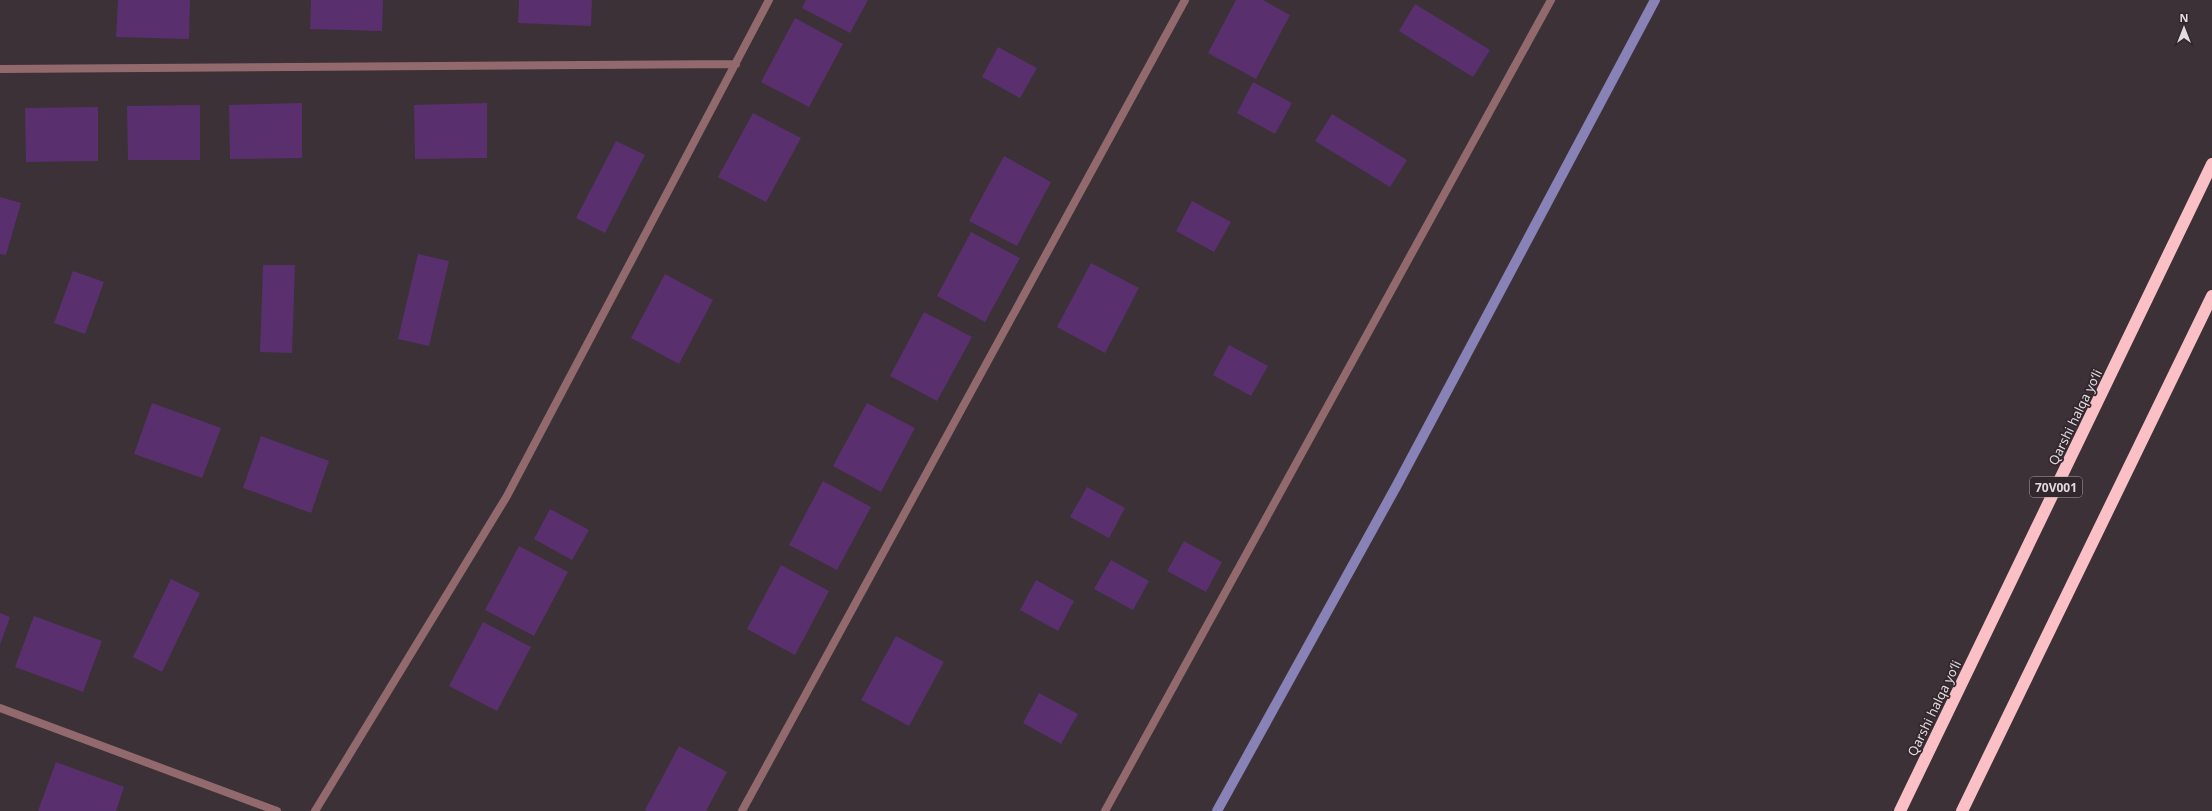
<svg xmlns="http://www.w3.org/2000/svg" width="2212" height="811" font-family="'Noto Sans',sans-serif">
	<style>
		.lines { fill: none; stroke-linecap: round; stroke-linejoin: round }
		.stream { stroke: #8982b6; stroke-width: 10 }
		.building { fill: #5a2f6e }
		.street { stroke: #926a6e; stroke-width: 8 }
		.highway { stroke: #fac0c5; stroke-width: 12 }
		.labels { text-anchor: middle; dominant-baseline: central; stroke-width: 3.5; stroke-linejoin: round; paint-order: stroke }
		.shield { fill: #31272d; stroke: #aca4a9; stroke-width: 1 }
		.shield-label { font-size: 12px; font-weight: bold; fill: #e1dade }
		.street-label { font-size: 13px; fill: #e1dade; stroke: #31272d }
	</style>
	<rect width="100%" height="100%" fill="#3b3137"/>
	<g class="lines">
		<!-- stream -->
		<path class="stream" d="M1217,811L1397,485L1655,0"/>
	</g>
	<!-- building -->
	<path class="building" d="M118,0H190L189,39L116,37Z
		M311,0H383L382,31L310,29Z
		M519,0H592L591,26L518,23Z
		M806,0H868L850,33L802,8Z
		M1236,0H1263L1290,15L1256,79L1208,53Z
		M1415,4L1490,50L1473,77L1399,31Z
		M795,18L843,44L809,107L761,82Z
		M998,47L1037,68L1020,98L982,77Z
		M1253,82L1292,103L1275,134L1237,113Z
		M302,103V158L230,159L229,105Z
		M487,103V158L415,159L414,105Z
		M200,105V160H128L127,106Z
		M98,107V161L26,162L25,108Z
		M753,113L801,138L766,202L718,177Z
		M1332,114L1407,160L1390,187L1315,141Z
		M616,141L645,155L605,233L576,218Z
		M1004,156L1051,182L1017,246L969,221Z
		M0,197L21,203L6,255L0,254Z
		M1192,201L1231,222L1214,252L1176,231Z
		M971,232L1020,258L985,322L937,296Z
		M418,254L449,261L429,346L398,339Z
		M1091,263L1139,288L1105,353L1057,327Z
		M263,265H295L292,353L260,352Z
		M73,271L104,282L85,334L54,323Z
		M665,274L713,300L679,364L631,338Z
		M924,312L972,337L937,401L890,376Z
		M1229,345L1268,366L1251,396L1213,375Z
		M152,403L221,428L202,478L134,454Z
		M867,403L915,428L881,492L833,466Z
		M261,436L329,461L311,513L243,488Z
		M823,481L871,507L837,570L789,545Z
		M1087,487L1125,508L1109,538L1070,517Z
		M550,509L589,530L572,560L534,539Z
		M1184,541L1222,562L1206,592L1167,571Z
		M519,546L568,572L534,636L485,610Z
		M1111,560L1149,581L1133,610L1094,589Z
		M781,565L829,591L795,655L747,629Z
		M171,579L200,593L162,672L133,657Z
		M1036,580L1074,601L1058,631L1020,610Z
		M0,613L10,617L0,645Z
		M34,616L102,641L83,692L15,667Z
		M483,622L531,647L497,711L449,686Z
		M896,636L944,662L909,726L861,700Z
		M1039,693L1078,714L1061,744L1023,723Z
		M679,746L727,772L706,811H647L645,810Z
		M56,762L124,787L116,811H38Z"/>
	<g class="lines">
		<!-- street -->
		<path class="street" d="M0,69L736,64
			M0,708L277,811
			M315,811L507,496L769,0
			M742,811L1185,0
			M1105,811L1551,0"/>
		<!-- highway -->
		<path class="highway" d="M1900,811L2212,164
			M1962,811L2212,296"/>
	</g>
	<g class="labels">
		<!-- shield labels -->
		<rect class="shield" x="2030" y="477" width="52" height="20" rx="3"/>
		<g class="shield-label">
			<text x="2056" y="487">70V001</text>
		</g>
		<!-- street labels -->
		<g class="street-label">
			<text transform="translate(2075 417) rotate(-64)">Qarshi halqa yoʻli</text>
			<text transform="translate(1934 708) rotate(-64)">Qarshi halqa yoʻli</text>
		</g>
	</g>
	<!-- north arrow -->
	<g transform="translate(2184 28)" stroke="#31272d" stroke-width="3" paint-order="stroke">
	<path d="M0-3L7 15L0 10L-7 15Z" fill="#e1dade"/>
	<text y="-6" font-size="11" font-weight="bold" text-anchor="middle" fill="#e1dade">N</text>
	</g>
</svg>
